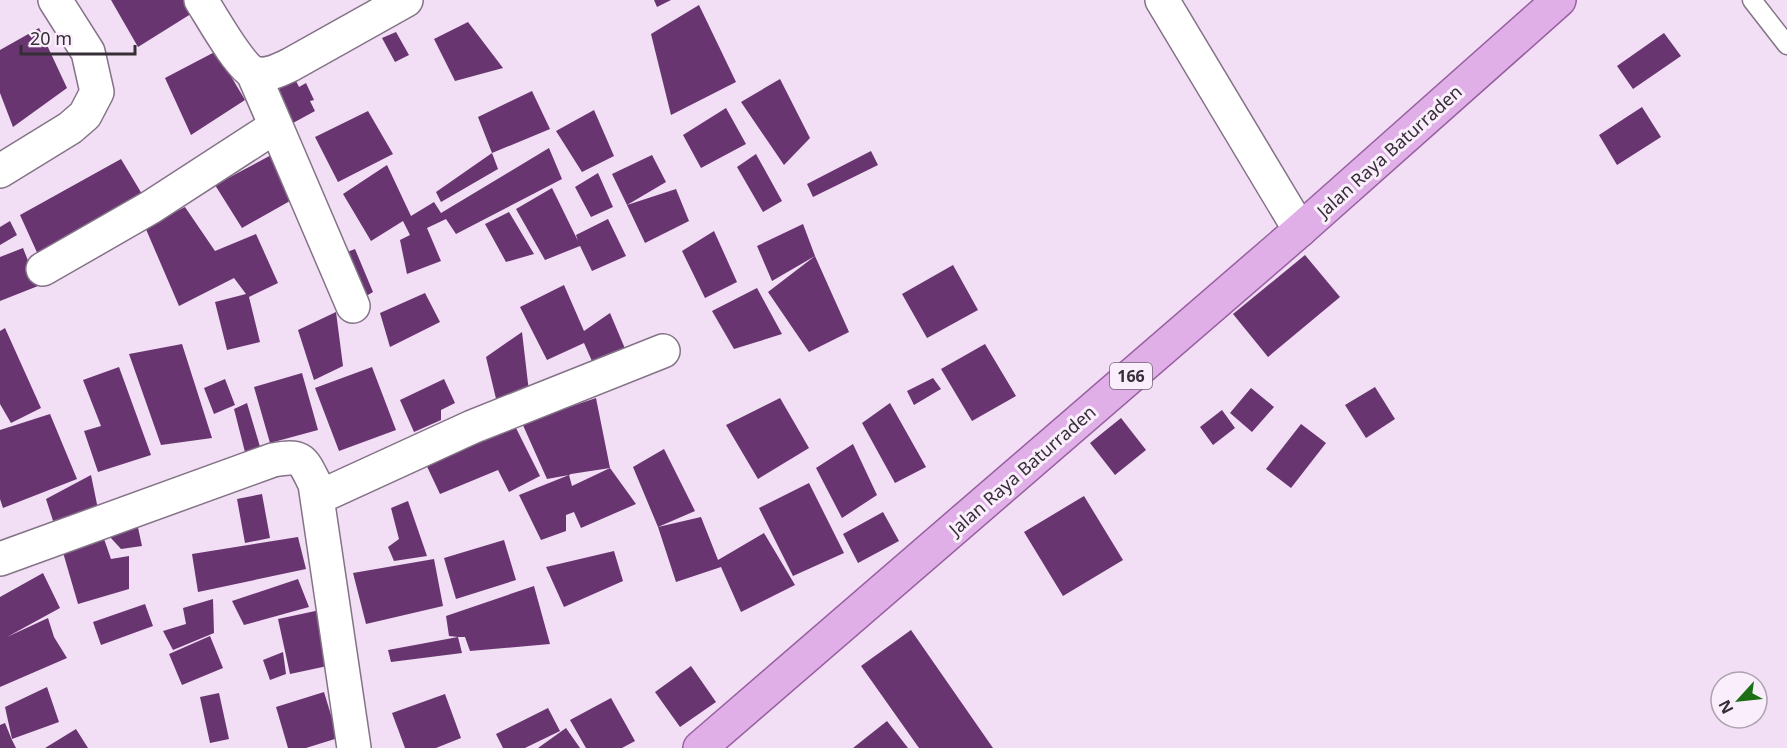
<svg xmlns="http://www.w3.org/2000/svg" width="1787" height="748" font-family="'Noto Sans',sans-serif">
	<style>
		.building { fill: #683570 }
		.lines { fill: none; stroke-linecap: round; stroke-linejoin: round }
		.service-casing { stroke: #847387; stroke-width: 21 }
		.minor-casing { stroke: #847387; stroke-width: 36 }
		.primary-casing { stroke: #975fa0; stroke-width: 36 }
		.service { stroke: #fff; stroke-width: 18 }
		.minor { stroke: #fff; stroke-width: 33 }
		.primary { stroke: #e0afe8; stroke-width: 33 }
		.labels { text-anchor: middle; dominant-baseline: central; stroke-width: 6; stroke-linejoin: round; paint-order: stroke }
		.shield { fill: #faeefc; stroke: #716872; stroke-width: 1.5 }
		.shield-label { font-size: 16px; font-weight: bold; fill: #362e37 }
		.street-label { font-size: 18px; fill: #362e37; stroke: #faeefc }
	</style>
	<rect width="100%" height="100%" fill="#f2def5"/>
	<!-- building -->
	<path class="building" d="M111,0H188L194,12L138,47Z
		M654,0H671L657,7Z
		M699,5L736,82L671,115L651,34Z
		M468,22L503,68L455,81L434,39Z
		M39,28L67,88L13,127L0,93V50Z
		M396,32L409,55L395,62L382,38Z
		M1664,33L1681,56L1633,89L1617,66Z
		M228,45L236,61L229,73L245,100L191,135L165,78Z
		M295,79L299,87L306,83L314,100L310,101L315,111L293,123L274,113L267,93Z
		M780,79L810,138L784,165L741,102Z
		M532,91L550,129L492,153L478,117Z
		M1642,107L1661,137L1617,165L1599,135Z
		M726,108L746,144L701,168L683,135Z
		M594,110L614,156L582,172L556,131Z
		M368,111L393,154L338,182L315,137Z
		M549,148L562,179L456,234L446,219L427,228L441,261L407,274L400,240L410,235L403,221L371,241L343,194L387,165L411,216L434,202L441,213Z
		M871,151L878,165L813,197L807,184Z
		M275,153L297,197L242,228L215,185Z
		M492,153L498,169L441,202L436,192Z
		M756,154L782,201L763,212L737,167Z
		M652,155L666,182L627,205L612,174Z
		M121,159L148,204L40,259L20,215Z
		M598,173L613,207L591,217L575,187Z
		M552,188L578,241L576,235L608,219L626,256L592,271L580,246L545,260L516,209Z
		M676,189L689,221L645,243L627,205Z
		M185,207L215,251L256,234L278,283L249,297L260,342L227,350L215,302L246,294L234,278L179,306L145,227Z
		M509,212L534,254L506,262L485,224Z
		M10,221L17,235L0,245V227Z
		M803,224L815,256L772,281L757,246Z
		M714,231L737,282L705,298L682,251Z
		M23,248L38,286L0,301V257Z
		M355,249L373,292L361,299L339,255Z
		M1305,255L1340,297L1268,357L1233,314Z
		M815,256L849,332L809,352L768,292Z
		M953,265L978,310L927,338L902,294Z
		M564,285L584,331L610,313L626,351L595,368L584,343L547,360L520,307Z
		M757,288L782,334L734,349L712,311Z
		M425,293L440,322L390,347L380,313Z
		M336,312L343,366L314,380L298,330Z
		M5,328L41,408L11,423L0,404V331Z
		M522,332L529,392L498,407L486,357Z
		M182,344L212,438L161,445L129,354Z
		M985,344L1016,396L972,421L941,369Z
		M119,367L151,455L98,472L84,431L101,426L83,380Z
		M372,367L396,430L339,451L315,388Z
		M302,373L318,430L270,443L254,387Z
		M933,378L941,389L914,405L907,391Z
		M225,379L235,405L214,414L204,388Z
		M444,379L455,403L441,410V420L414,432L400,400Z
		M1375,387L1395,419L1366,438L1345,405Z
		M1251,388L1274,407L1252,432L1230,413Z
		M596,398L610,468L636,504L581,528L574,512L566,515V531L541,540L519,495L569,475L572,486L610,468L571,474L569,475L547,479L522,423Z
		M780,398L809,448L758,479L726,425Z
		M247,403L261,450L246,456L234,409Z
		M890,403L926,467L895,483L862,423Z
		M1222,410L1235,428L1213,445L1200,427Z
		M50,414L77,479L3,508L0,499V430Z
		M1121,418L1146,450L1115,475L1090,443Z
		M513,422L540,476L509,492L498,470L440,494L423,458Z
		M1301,424L1326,443L1291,488L1266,469Z
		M853,444L877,495L842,518L816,468Z
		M664,449L695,511L658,527L633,467Z
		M91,475L99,514L56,530L46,499Z
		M809,483L844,553L793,576L759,508Z
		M262,494L270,538L245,543L237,499Z
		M1084,496L1123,560L1063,596L1024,532Z
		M408,501L427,556L394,561L388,547L399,539L391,508Z
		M883,512L899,541L858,563L843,534Z
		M701,517L718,560L764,533L795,585L741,612L721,567L676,582L658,527Z
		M137,523L142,546L121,549L110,537Z
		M103,536L111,559L129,556V589L78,604L62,549Z
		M298,537L306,569L198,592L192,554Z
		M504,540L516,580L456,599L444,558Z
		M614,551L623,581L564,607L546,567Z
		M434,559L443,606L366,624L353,573Z
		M43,573L60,608L7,637L48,618L54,637L67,658L0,687V597Z
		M298,579L309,607L244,625L232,601Z
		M534,586L550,644L470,651L465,637H458L462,653L391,662L388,650L458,637L449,636L446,616Z
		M213,599L214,633L173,650L163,631L186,624L183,608Z
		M145,604L153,626L101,645L93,622Z
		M320,610L332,665L290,674L278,619Z
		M911,630L993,748H919L861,666Z
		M210,636L223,668L182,685L169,654Z
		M283,652L286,674L270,680L263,660Z
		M691,666L716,702L680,727L655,692Z
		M47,687L59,722L12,739L5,707Z
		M324,692L338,738L306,748H288L276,707Z
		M219,693L229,739L210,743L200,697Z
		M445,694L461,738L436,748H405L392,713Z
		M611,698L635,741L622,748H586L570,720Z
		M548,708L560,731L525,748H503L496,734Z
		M887,721L908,748H853Z
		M5,723L12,740L16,748H0V725Z
		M566,728L580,748H538Z
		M76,729L88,748H45Z"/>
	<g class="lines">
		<defs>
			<path id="service" d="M1752,0L1787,45"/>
			<path id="minor" d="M201,0C210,14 241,69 254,73C267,77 279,70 290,65L406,0
				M1162,0L1300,230
				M276,126L353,306
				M0,171L70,128L85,115L97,92L88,52L55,0
				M43,269L151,207L276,126L253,73
				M317,498L472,427L663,351
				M0,559L273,460C302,455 302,458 315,484L354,748"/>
			<path id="primary" d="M700,748L1300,230L1559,0"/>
		</defs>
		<!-- service casing -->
		<use href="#service" class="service-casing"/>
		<!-- minor casing -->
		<use href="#minor" class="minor-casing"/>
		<!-- primary casing -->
		<use href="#primary" class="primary-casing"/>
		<!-- service -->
		<use href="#service" class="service"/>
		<!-- minor -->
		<use href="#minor" class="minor"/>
		<!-- primary -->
		<use href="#primary" class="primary"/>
	</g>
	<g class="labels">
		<!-- shield labels -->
		<rect class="shield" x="1110" y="363" width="42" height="26" rx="4.5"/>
		<g class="shield-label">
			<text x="1131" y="376">166</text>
		</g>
		<!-- street labels -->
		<g class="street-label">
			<text transform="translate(1389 151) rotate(-42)">Jalan Raya Baturraden</text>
			<text transform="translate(1022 470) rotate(-41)">Jalan Raya Baturraden</text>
		</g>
	</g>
	<!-- north arrow -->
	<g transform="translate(1739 700) rotate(243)"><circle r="28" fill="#faeefc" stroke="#aca1ad" stroke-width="1.5"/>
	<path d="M0-4.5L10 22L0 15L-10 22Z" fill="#1d6f16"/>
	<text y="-9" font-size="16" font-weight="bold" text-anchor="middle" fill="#362e37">N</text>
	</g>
	<!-- scale -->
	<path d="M21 45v9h114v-9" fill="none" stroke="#362e37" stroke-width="3"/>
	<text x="30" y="45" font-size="18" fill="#362e37" stroke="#faeefc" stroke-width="4.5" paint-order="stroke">20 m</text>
</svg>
